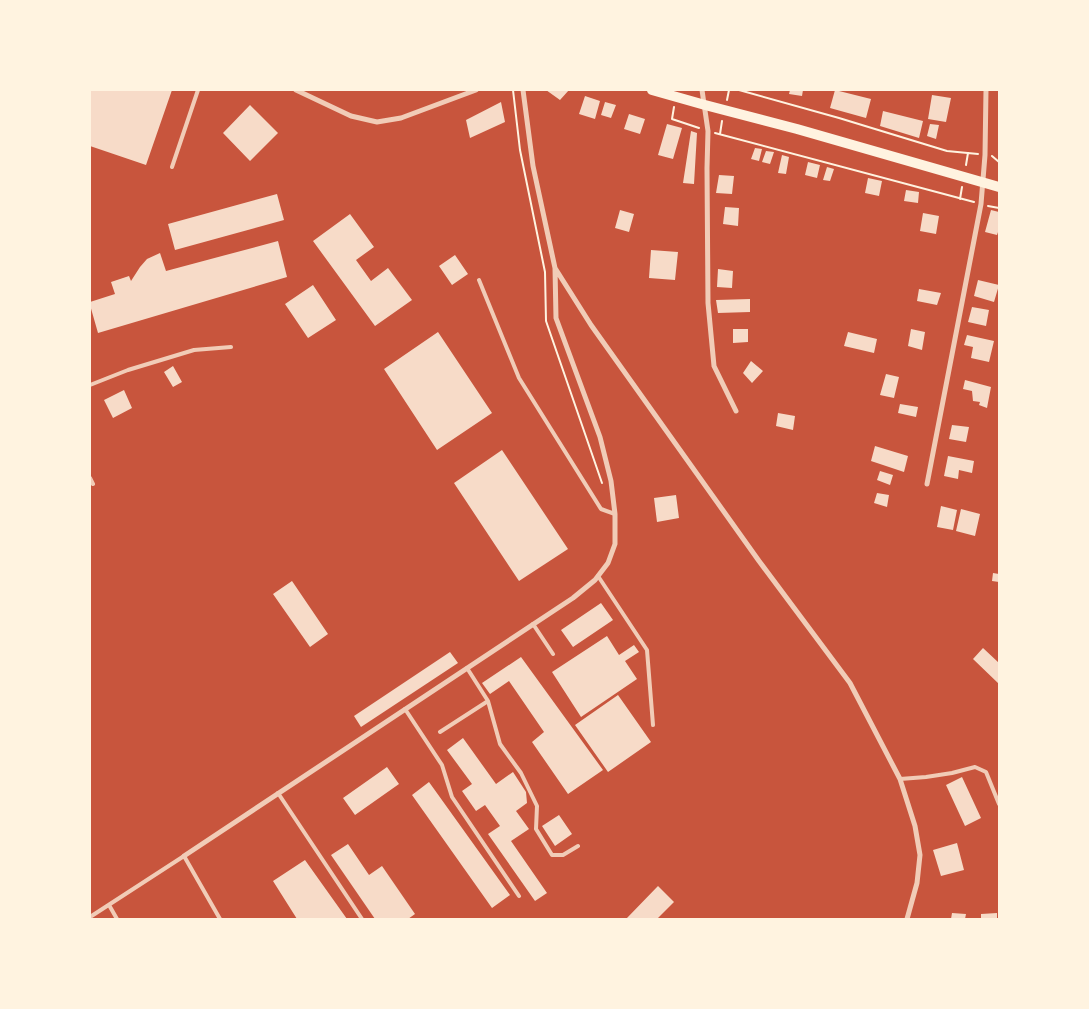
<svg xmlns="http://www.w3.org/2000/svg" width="1089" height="1009" font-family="'Work Sans',sans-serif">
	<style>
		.building { fill: #f7dbc8 }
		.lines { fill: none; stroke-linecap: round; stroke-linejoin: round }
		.path { stroke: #fff3e0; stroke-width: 2 }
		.service { stroke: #f1ccb7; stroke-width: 4 }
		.minor { stroke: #f1ccb7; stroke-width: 5 }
		.secondary { stroke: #fff3e0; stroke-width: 10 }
	</style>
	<rect width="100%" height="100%" fill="#c8553d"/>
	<!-- building -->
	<path class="building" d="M90,90H172L146,165L90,146Z
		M546,90H569L560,100Z
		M790,90H803L802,96L789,94Z
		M835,90L871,99L866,118L830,108Z
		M932,95L951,98L946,122L928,119Z
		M585,96L600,101L595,119L579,114Z
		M501,102L505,122L470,138L466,120Z
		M605,102L616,105L611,118L601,115Z
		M250,105L278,133L250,161L223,133Z
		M883,111L923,121L919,138L880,126Z
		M629,114L645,119L640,134L624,129Z
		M667,124L682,128L673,159L658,155Z
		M930,124L939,125L936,139L927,136Z
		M691,131L697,133L694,184L683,183Z
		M755,148L762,149L759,161L751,159Z
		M766,151L774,152L770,164L762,162Z
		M782,155L789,157L786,174L778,173Z
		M808,162L820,165L817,178L805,175Z
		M827,167L834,169L830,181L823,180Z
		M719,175L734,176L732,194L716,193Z
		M868,178L882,181L879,196L865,193Z
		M906,190L919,192L918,203L904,201Z
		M277,194L284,220L175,250L168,224Z
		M725,207L739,208L738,226L723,224Z
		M620,210L634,214L629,232L615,228Z
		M991,210L999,212V229L997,235L985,232Z
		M923,213L939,216L936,234L920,231Z
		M350,214L374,247L356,260L371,281L388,268L412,300L375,326L313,241Z
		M278,241L287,277L98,333L90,305V302L115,294L111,282L129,276L131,281L140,267L147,259L160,253L166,271Z
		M651,250L678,252L675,280L649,278Z
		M455,255L468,274L452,285L439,266Z
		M718,269L733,271L732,288L717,287Z
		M978,280L999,285L994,302L974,296Z
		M313,285L336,320L308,338L285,304Z
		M919,289L941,293L937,305L917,301Z
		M750,299V312L718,313L716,300Z
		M972,307L989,310L986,326L968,322Z
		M733,329H748V342L733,343Z
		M911,329L925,332L922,350L908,346Z
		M438,332L492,413L437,450L384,369Z
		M848,332L877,339L874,353L844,346Z
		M967,335L994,341L989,362L971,358L973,347L964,345Z
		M751,361L763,371L752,383L743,373Z
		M173,366L182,382L173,387L164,372Z
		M886,374L899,377L894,398L880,395Z
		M965,380L991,387L987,408L979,405L980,402L973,401L972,391L963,389Z
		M124,390L132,408L113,418L104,400Z
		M900,404L918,407L916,417L898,413Z
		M778,413L795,416L793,430L776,426Z
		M952,425L969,427L966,442L949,439Z
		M875,446L908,456L904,472L871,461Z
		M502,450L568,549L519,581L454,483Z
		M948,456L974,461L972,473L959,470L958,479L944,476Z
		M880,471L893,475L890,485L877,480Z
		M877,493L889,495L887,507L874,503Z
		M676,495L679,518L657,522L654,498Z
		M941,506L957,510L953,530L937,527Z
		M961,509L980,514L975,536L956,531Z
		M993,573L999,574V582L992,581Z
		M292,581L328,634L310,647L273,594Z
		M601,603L613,620L573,647L561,630Z
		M607,636L619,655L634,645L639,652L625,661L637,679L581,717L552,672Z
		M983,648L999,663V684L973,659Z
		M450,652L458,663L361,727L354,716Z
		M521,657L603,770L568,794L532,742L544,732L509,681L490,694L482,683Z
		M618,695L651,742L608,772L575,725Z
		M463,738L496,784L513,772L526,792L527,803L516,811L529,829L511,841L547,893L535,901L488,834L500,826L485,805L476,811L462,791L472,784L447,750Z
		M387,767L399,784L355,815L343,798Z
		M962,777L981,818L965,826L946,785Z
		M429,782L510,895L492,908L412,795Z
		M559,815L572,834L555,846L542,826Z
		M957,843L964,870L941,876L933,850Z
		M348,844L369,875L382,866L415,914L408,919H375L331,855Z
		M305,860L347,919H297L273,881Z
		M658,886L674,902L657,919H626Z
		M952,913L966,914L965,919H951Z
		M997,913V919H981V914Z"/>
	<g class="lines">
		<!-- path -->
		<path class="path" d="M513,90L520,150L545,272L546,321L602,483
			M739,90L839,118L947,151L978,154
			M727,100L729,90
			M674,107L672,119L699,128
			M715,133L974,202
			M720,134L722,121
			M992,156L999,162
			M966,165L968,153
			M960,199L962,187
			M988,206L999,208"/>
		<!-- service -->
		<path class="service" d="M172,167L198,90
			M479,280L519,378L601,509L615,514
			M90,385L128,370L194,350L231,347
			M90,478L93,484
			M598,576L647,650L653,725
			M533,624L553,654
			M467,668L488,701L500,744L521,773L537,806L536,829L552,855H563L578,846
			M405,709L442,765L452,797L519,896
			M440,732L488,701
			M900,779L926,777L952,773L975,767L986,772L999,804
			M278,793L362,919
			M109,905L117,919
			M90,917L184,856L220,919"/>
		<!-- minor -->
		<path class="minor" d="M296,90L351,116L377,122L401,118L476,90
			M523,90L533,166L555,268L591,325L759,561L850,683L900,779L915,826L920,855L917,883L907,919
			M702,90L708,131L707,168L708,303L714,366L736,411
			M927,484L981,204L985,155L986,90
			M184,856L573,598L595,580L608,563L615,544V514L611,481L600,437L556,318L555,268"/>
		<!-- secondary -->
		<path class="secondary" d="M652,90L705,105L797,129L999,187"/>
	</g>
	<!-- border -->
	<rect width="1089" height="1009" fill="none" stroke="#fff3e0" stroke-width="182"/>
</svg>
